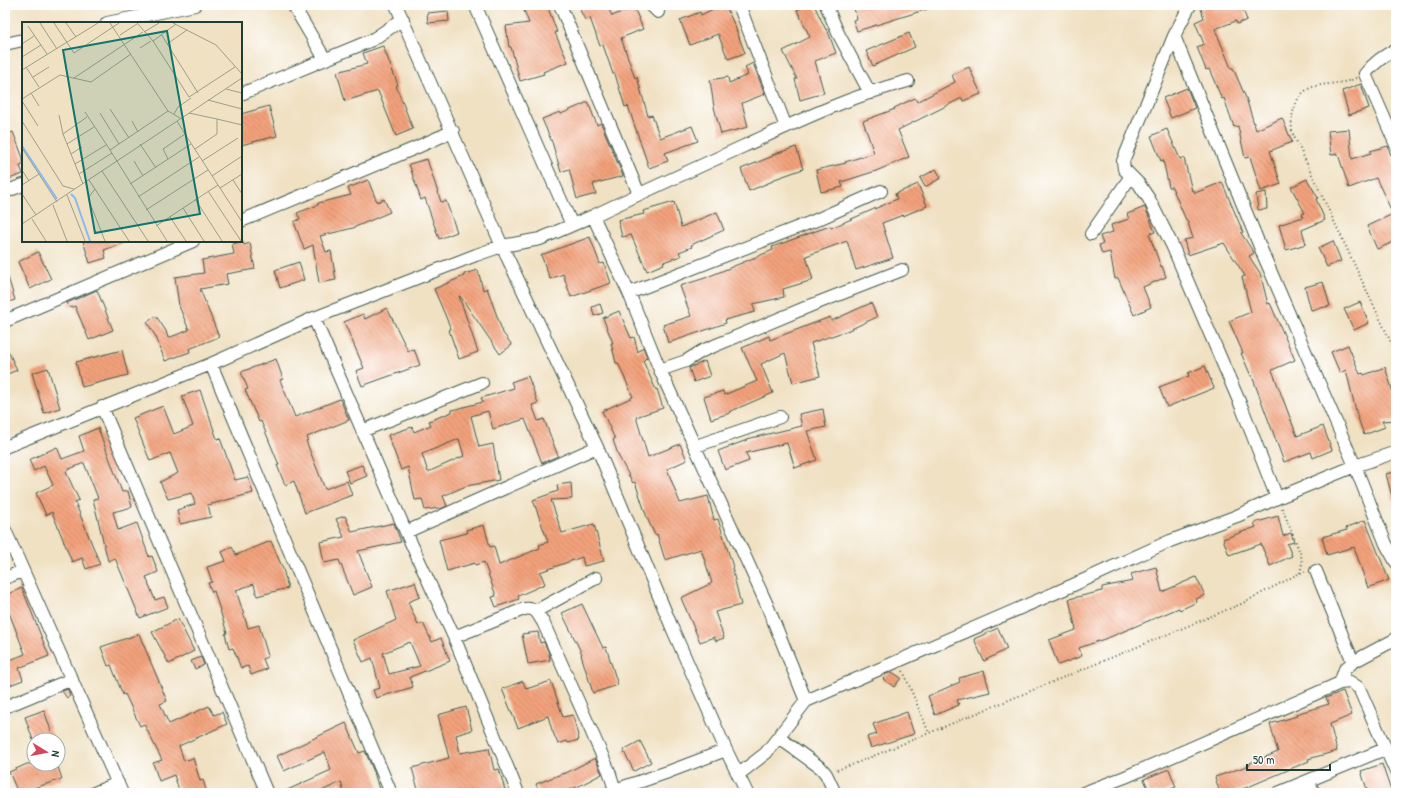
<svg xmlns="http://www.w3.org/2000/svg" width="1401" height="798" font-family="'Patrick Hand',sans-serif">
	<style>
		.building { fill: url(#building-back-hatch); fill-rule: evenodd }
		.lines { fill: none; stroke-linecap: round; stroke-linejoin: round }
		.minor-casing { stroke: #3e5649; stroke-width: 14 }
		.path { stroke: #3e5649; stroke-width: 2; stroke-dasharray: 1 3; stroke-linecap: butt }
		.minor { stroke: #fff; stroke-width: 12 }
		.inset-river { fill: none; stroke: #86baf4; stroke-width: 2 }
		.inset-road { fill: none; stroke: #9c9f8a; stroke-width: 1 }
		.view { fill: #0f766e; fill-opacity: 0.15; stroke: #0f766e; stroke-width: 2 }
		.inset-edge { fill: none; stroke: #1f3d34; stroke-width: 2 }
	</style>
	<defs>
		<pattern id="building-back-hatch" width="6" height="6" patternUnits="userSpaceOnUse"><rect width="6" height="6" fill="#f3a27c"/><path d="M-1 5l2 2M0 0l6 6M5-1l2 2" fill="none" stroke="#c48566"/></pattern>
	</defs>
	<rect width="100%" height="100%" fill="#fff"/>
	<filter id="ink" filterUnits="userSpaceOnUse"><feTurbulence type="fractalNoise" baseFrequency=".025" numOctaves="2"/><feDisplacementMap in="SourceGraphic" scale="8" xChannelSelector="R" yChannelSelector="G"/><feConvolveMatrix kernelMatrix="1 2 1 2 8 2 1 2 1" color-interpolation-filters="sRGB"/></filter>
	<filter id="wash" filterUnits="userSpaceOnUse"><feTurbulence type="fractalNoise" baseFrequency=".012" numOctaves="4" result="noise"/><feDisplacementMap in="SourceGraphic" scale="16" xChannelSelector="R" yChannelSelector="G"/><feGaussianBlur stdDeviation="0.9" result="paint"/><feColorMatrix in="noise" values="0 0 0 0 0 0 0 0 0 0 0 0 0 0 0 0 0 1.4 0 .05"/><feComposite in="paint" operator="in"/></filter>
	<g filter="url(#wash)">
		<rect width="100%" height="100%" fill="#f0e1c3"/>
		<g id="blocks">
			<!-- building -->
			<path class="building" d="M522,5H547L557,32L555,33L568,62L543,72L544,74L520,81L511,47H509L506,26L529,23Z
				M584,5H607L612,16L634,7L643,29L621,38L635,78L637,77L648,116L652,115L660,138L692,126L698,141L665,153L668,161L649,168L628,106L625,107L615,74H613L603,45L600,46L590,18L585,20L580,10L585,8Z
				M721,5H725L734,24L745,53L728,59L718,34L690,45L680,20L700,12L701,15Z
				M807,5H814L826,30L827,29L836,53L815,61L824,93L800,100L795,79H797L783,51L810,37L797,10Z
				M853,5H933L934,7L857,31L853,20L857,19Z
				M1210,5H1241L1247,20L1237,24L1236,21L1215,29L1231,68H1233L1246,98L1256,130L1282,118L1292,142L1270,151L1281,184L1261,191L1250,157L1245,158L1238,126L1234,127L1224,98L1222,99L1209,69L1206,70L1197,47L1204,44L1195,22L1204,18L1201,9Z
				M448,11L449,21L428,23L427,13Z
				M909,33L915,47L873,66L866,51Z
				M383,46L398,85L396,86L413,129L396,136L378,91L345,101L337,72L367,64L363,53Z
				M753,63L765,94L742,103L748,127L721,134L714,107L710,80L728,77L729,83L748,75L745,67Z
				M969,67L981,94L963,101L962,98L898,130L909,157L876,171L841,182L843,187L821,192L816,170L846,163L845,162L874,153L863,121L895,109L894,108L915,98L917,102L955,82L952,75Z
				M1361,84L1369,108L1349,115L1342,91Z
				M1187,88L1195,108L1171,118L1163,98Z
				M588,102L597,125L601,123L623,176L593,184L596,194L577,199L569,169L561,172L552,142L542,119L560,112L561,114Z
				M269,106L277,136L241,145V114Z
				M1167,129L1180,159L1184,158L1192,191L1194,190L1195,193L1222,182L1243,232L1241,233L1254,253L1249,256L1260,273L1268,304L1270,303L1295,360L1272,370L1297,436L1323,426L1332,450L1313,458L1311,452L1284,462L1252,376H1251L1241,353H1243L1229,321L1251,312L1242,277L1245,276L1224,243L1188,255L1184,240L1193,238L1187,220H1186L1172,187H1169L1163,160L1161,161L1151,136Z
				M1349,129L1352,159L1371,153L1370,151L1388,146L1396,172V241L1377,249L1367,226L1393,214L1376,178L1349,188L1338,154L1331,155L1328,131Z
				M13,132L23,158V165L20,166L23,174L9,179L5,169V135Z
				M796,147L803,169L772,180L773,181L749,191L741,169L773,156L772,155Z
				M427,159L441,202L446,201L457,232L439,239L425,198L421,200L409,164Z
				M936,169L941,178L925,187L920,178Z
				M1307,179L1318,198L1316,199L1325,220L1302,230L1306,244L1286,250L1279,225L1303,217L1302,214L1305,213L1291,187Z
				M368,180L377,202L384,199L390,212L353,228L320,236L326,252L331,251L336,280L319,283L313,245L304,249L294,222L300,219L297,213L318,205V203L351,195L348,188Z
				M918,184L927,206L903,216V215L882,223L893,258L856,270L847,241L806,256L813,280L783,289L784,297L753,304L755,312L725,320L726,323L668,343L663,325L691,316L680,286L705,278L773,250L772,247L830,226L831,228L897,199L895,194Z
				M1266,192L1267,209L1258,210L1256,194Z
				M674,202L681,227L717,212L724,230L691,245L692,247L679,252L681,256L663,262L664,264L647,271L631,235L622,237L618,220L644,214L643,211Z
				M1145,207L1155,232L1149,234L1161,267L1162,266L1166,277L1143,287L1151,307L1134,315L1118,278L1115,279L1110,252L1102,254L1099,245L1103,244L1100,236L1113,232L1111,225L1129,219L1127,214Z
				M590,237L600,264L604,263L611,283L571,297L563,274L550,279L541,255Z
				M83,241H126V242L104,250L106,258L90,263Z
				M1333,241L1341,261L1327,267L1318,248Z
				M243,242L244,245L250,243L255,269L226,274L228,284L200,289L219,337L189,349L190,352L165,361L156,337L147,322L156,316L166,331L168,338L189,330L179,306L175,277L204,273L202,260L234,254L232,244Z
				M38,252L51,279L30,289L18,262Z
				M299,262L304,280L280,288L275,270Z
				M478,270L483,290L487,288L503,333L512,345L500,354L460,296H459L478,352L459,359L449,330L451,329L434,289L464,276V274Z
				M5,274H7L15,300L5,303Z
				M1323,282L1330,306L1311,310L1305,287Z
				M97,290L113,330L89,340L75,306L70,308L67,303Z
				M1360,302L1369,323L1354,330L1344,309Z
				M871,303L877,317L849,330L811,343L820,376L793,383L785,353L761,364L773,393L729,412L730,413L711,419L704,397L723,391L724,395L757,381L742,348L769,336L770,340L830,317L831,321Z
				M600,304L603,313L594,316L592,307Z
				M387,308L408,351L414,349L420,365L362,386L356,371L364,368L344,322L363,314L365,319Z
				M619,311L631,338L634,337L638,352L643,347L647,357L643,361L656,390L657,389L663,408L636,417L648,457L680,444L687,460L667,469L680,503L708,496L714,520L718,519L733,567L732,568L741,605L715,612L724,638L716,641L714,637L700,642L681,598L712,583L701,549L665,560L657,534L655,535L647,518L635,482L633,483L619,457L613,440L615,439L602,411L633,397L618,363H616L611,343H613L603,318Z
				M5,344L17,370L5,375Z
				M1348,345L1360,374L1363,373L1364,375L1385,367L1394,395H1396V420L1382,421L1385,427L1364,435L1357,415L1346,370L1340,373L1331,352Z
				M122,350L128,375L82,387L76,362Z
				M276,359L283,379L280,380L295,417L340,399L349,420L307,437L308,440L306,441L325,489L347,481L352,495L305,513L294,481L285,485L277,465H279L261,421L259,422L245,390L248,389L241,372Z
				M705,361L710,376L694,382L689,368Z
				M1205,366L1214,388L1167,407L1159,387L1189,376L1188,373Z
				M48,368L60,408L44,413L32,373Z
				M528,376L538,403L532,405L538,421L544,419L558,456L542,463L525,419L493,429L488,411L471,416L479,447L493,444L499,480L466,486L443,496L447,506L440,509L439,508L425,510L422,499L415,500L408,467L401,470L388,435L412,427L414,432L431,425L429,421L452,412V410L483,402L481,398L514,388L511,382ZM459,439L464,456L428,472L422,454Z
				M200,390L217,439L220,438L235,480L248,477L253,493L208,505L211,517L180,524L177,510L195,504L192,493L168,499L160,482L178,473L170,453L150,461L133,418L163,406L174,434L193,426L182,396Z
				M823,409L826,427L807,431L817,460L795,468L787,443L746,453L749,461L725,470L718,451L747,440V439L802,426L799,414Z
				M98,428L122,492L128,491L132,507L113,512L118,530L137,523L149,557L152,556L158,572L146,577L155,600L164,597L168,607L140,618L115,558L108,561L93,499L98,498L84,463L67,470V471L66,472L79,500L75,502L100,564L86,569L82,558L72,562L52,512L46,515L36,493L53,485L44,466L34,471L29,460L57,447L62,459L84,451L79,436Z
				M362,465L367,476L350,483L345,471Z
				M1396,471V500H1393L1386,474Z
				M571,483L572,499L551,500L562,533L594,524L604,561L584,566L582,557L540,572L545,584L518,596L519,599L496,607L492,597L496,596L484,562L475,565V563L447,571L439,540L467,533L466,530L484,525L490,547L494,546L499,565L540,548L539,545L548,542L533,500L558,491L557,485Z
				M345,516L352,532L394,523L401,542L358,551L372,587L353,595L339,560L324,563L320,542L344,537L336,519Z
				M1278,516L1283,536L1291,533L1294,542L1287,544L1292,556L1270,566L1261,544L1229,555L1223,539L1256,527L1254,523Z
				M1365,520L1389,580L1368,588L1354,547L1327,555L1322,537L1347,530L1346,528Z
				M271,541L283,569L288,588L257,596L254,584L236,590L248,628L259,625L268,656L263,659L267,669L251,675L248,666L241,668L233,648L229,649L225,634L227,633L214,591L212,592L208,583L212,582L207,567L226,561L222,552L232,547L236,555Z
				M1156,567L1162,592L1196,577L1205,595L1196,599L1197,602L1180,610L1179,608L1110,637L1079,648L1082,656L1058,665L1049,640L1076,630L1069,599L1102,591V587L1133,581L1131,574Z
				M415,582L420,597L408,602L418,625L423,623L432,642L441,638L450,661L410,677L413,687L376,698L373,690L380,688L372,658L363,662L353,640L396,620L387,591ZM410,642L420,666L389,674L383,653Z
				M22,588L49,656L19,668L23,680L5,687V662L25,654L5,602V595Z
				M582,604L603,648L606,647L618,685L593,693L581,655L582,654L562,613Z
				M178,619L194,651L169,664L152,632Z
				M998,628L1007,649L984,661L974,639Z
				M538,632L540,643L544,642L549,653L550,660L528,664L522,634Z
				M139,634L167,701L160,704L169,724L209,706L214,715L222,712L227,724L179,746L184,761L193,758L200,781L203,780L207,793H180L174,775L159,781L153,763L162,760L144,724L140,726L125,694L123,695L111,665L108,666L101,647Z
				M201,657L204,665L195,669L191,661Z
				M984,671L990,692L957,700L959,705L935,715L928,696L960,682L959,678Z
				M892,672L901,678L894,687L883,679L886,674Z
				M523,681L526,689L551,681L563,717L573,715L579,740L568,743L567,741L558,744L552,730L548,716L518,728L502,689Z
				M68,689L70,696L67,698L62,691Z
				M1343,691L1352,715L1330,724L1337,751L1308,759L1309,761L1248,787L1231,793H1220L1215,777L1250,765V763L1278,752L1270,724L1297,716L1296,714L1329,704L1326,698Z
				M466,707L472,730L456,735L460,753L489,748L494,770L499,769L505,790L496,793H419L412,768L449,758L438,715Z
				M44,710L54,740H33L25,717Z
				M907,712L914,734L871,748L867,737L877,734L873,724Z
				M346,723L359,753L365,751L374,772L380,793H344L341,782L317,793H281L331,770L325,752L284,771L277,756Z
				M640,741L651,762L634,771L623,750Z
				M595,758L602,774L579,786L562,793H540L536,784L564,773V774Z
				M27,764H57L62,779L34,788L36,793H18L9,772Z
				M1382,764L1391,791L1385,793H1368L1361,771Z
				M1169,769L1176,787L1161,793H1150L1144,779Z"/>
		</g>
	</g>
	<g filter="url(#ink)">
		<use href="#blocks" fill-opacity="0" stroke="#3e5649" stroke-width="1"/>
		<g class="lines">
			<defs>
				<path id="minor" d="M293,5L325,59
					M396,5L502,246L597,447L673,630L726,750L747,793
					M475,5L572,225
					M560,5L639,194
					M651,5L658,12
					M739,5L786,127
					M826,5L838,33L870,93
					M1190,5L1174,36L1123,161L1124,169L1139,184L1149,199L1172,245L1242,408L1277,498
					M107,23L195,5
					M1174,36L1263,254L1355,466L1386,544L1396,562
					M5,44L23,40
					M1396,50C1384,55 1373,64 1365,74L1396,145
					M241,94L372,40L403,19
					M5,192L23,185
					M593,216C643,192 694,169 744,146C798,121 851,96 908,81
					M241,221L413,149L453,131
					M1091,234L1131,176
					M629,293L814,221L881,191
					M314,318L406,532L454,637L518,793
					M5,321L193,241
					M211,364L391,793
					M660,370L686,361L702,351L812,305L902,270
					M102,407L267,793
					M362,431L482,383
					M696,446L780,417
					M5,447L211,364L314,318L476,255L502,246L540,239L593,216L629,293L660,370L767,605L806,701
					M5,530L122,793
					M406,532L597,447
					M1316,571L1353,662
					M5,578L23,571
					M536,611L596,578
					M454,637L524,609C536,607 537,613 543,622L609,771L615,790L609,793
					M1340,683L1345,669L1353,662L1396,639
					M5,707L72,679
					M778,737L821,768L826,774L835,793
					M739,774L766,753L806,701L1071,586L1170,541L1237,516L1277,498L1355,466L1396,452
					M1308,781L1314,793
					M615,790L668,772L726,750
					M94,793L118,783
					M1083,793L1125,777L1340,683L1350,682L1359,688L1396,772
					M1278,793L1385,749"/>
			</defs>
			<!-- minor casing -->
			<use href="#minor" class="minor-casing"/>
			<!-- path -->
			<path class="path" d="M1356,78C1336,88 1308,78 1297,101C1292,111 1291,121 1292,132L1396,353
				M1282,508L1301,555L1302,563L1300,573
				M903,671L929,733
				M837,770L854,764L1241,604L1300,573L1305,572"/>
			<!-- minor -->
			<use href="#minor" class="minor"/>
		</g>
	</g>
	<!-- overview -->
	<g transform="translate(22 22)">
		<rect width="220" height="220" fill="#f0e1c3"/>
		<path class="inset-river" d="M0,124L35,177M49,172L53,176L68,219"/>
		<path class="inset-road" d="M18,1L35,27M32,1L52,31L97,1M44,1L54,15M88,1L146,89L158,96M115,1L132,20M151,1L194,23L220,52M154,2L131,19L167,75L213,45M6,4L25,32M122,10L137,1M139,12L176,71M98,13L115,2M0,22L12,14M145,22L165,8M118,26L129,19M0,35L19,23M4,45L17,65M0,48L76,1M11,55L27,45M52,56L121,10M204,67L220,71M9,71L17,84M0,77L38,53L69,60L109,32M186,78L220,87M0,79L16,104M88,87L107,116M63,90L88,128M78,91L97,122M167,91L195,97M152,92L156,85L169,76M37,93L41,112L61,162M0,99L41,164L52,167M110,99L116,110M155,99L163,112M41,112L65,95M45,122L72,105M118,122L134,146M0,126L35,180M173,127L195,112V97L220,103M49,132L60,125M146,137L141,127L163,112L220,200M112,139L121,154M180,139L216,116M53,142L84,123M0,148L7,159M80,149L126,219M57,152L90,131M190,154L220,134M67,158L107,219M211,158L220,172M108,162L169,122M0,163L17,152M198,166L220,152M73,167L66,176L83,219M186,169L219,219M0,172L14,193M45,173L63,219M116,175L177,135M173,177L200,219M31,183L45,219M161,186L182,219M124,188L186,148M148,195L164,219M10,197L24,219M0,202L220,56M134,204L196,163M145,219L88,128L146,89"/>
		<path class="view" d="M145,9L178,192L73,211L41,28Z"/>
		<rect width="220" height="220" class="inset-edge"/>
	</g>
	<!-- margin -->
	<rect width="1401" height="798" fill="none" stroke="#fff" stroke-width="20"/>
	<!-- north arrow -->
	<g transform="translate(46 752) rotate(100)"><circle r="19" fill="#ffffff" stroke="#a5b1ae"/>
	<path d="M0-3L7 15L0 10L-7 15Z" fill="#d1495b"/>
	<text y="-6" font-size="11" font-weight="bold" text-anchor="middle" fill="#1f3d34">N</text>
	</g>
	<!-- scale -->
	<path d="M1247 764v6h83v-6" fill="none" stroke="#1f3d34" stroke-width="2"/>
	<text x="1253" y="764" font-size="12" fill="#1f3d34" stroke="#ffffff" stroke-width="3" paint-order="stroke">50 m</text>
</svg>
